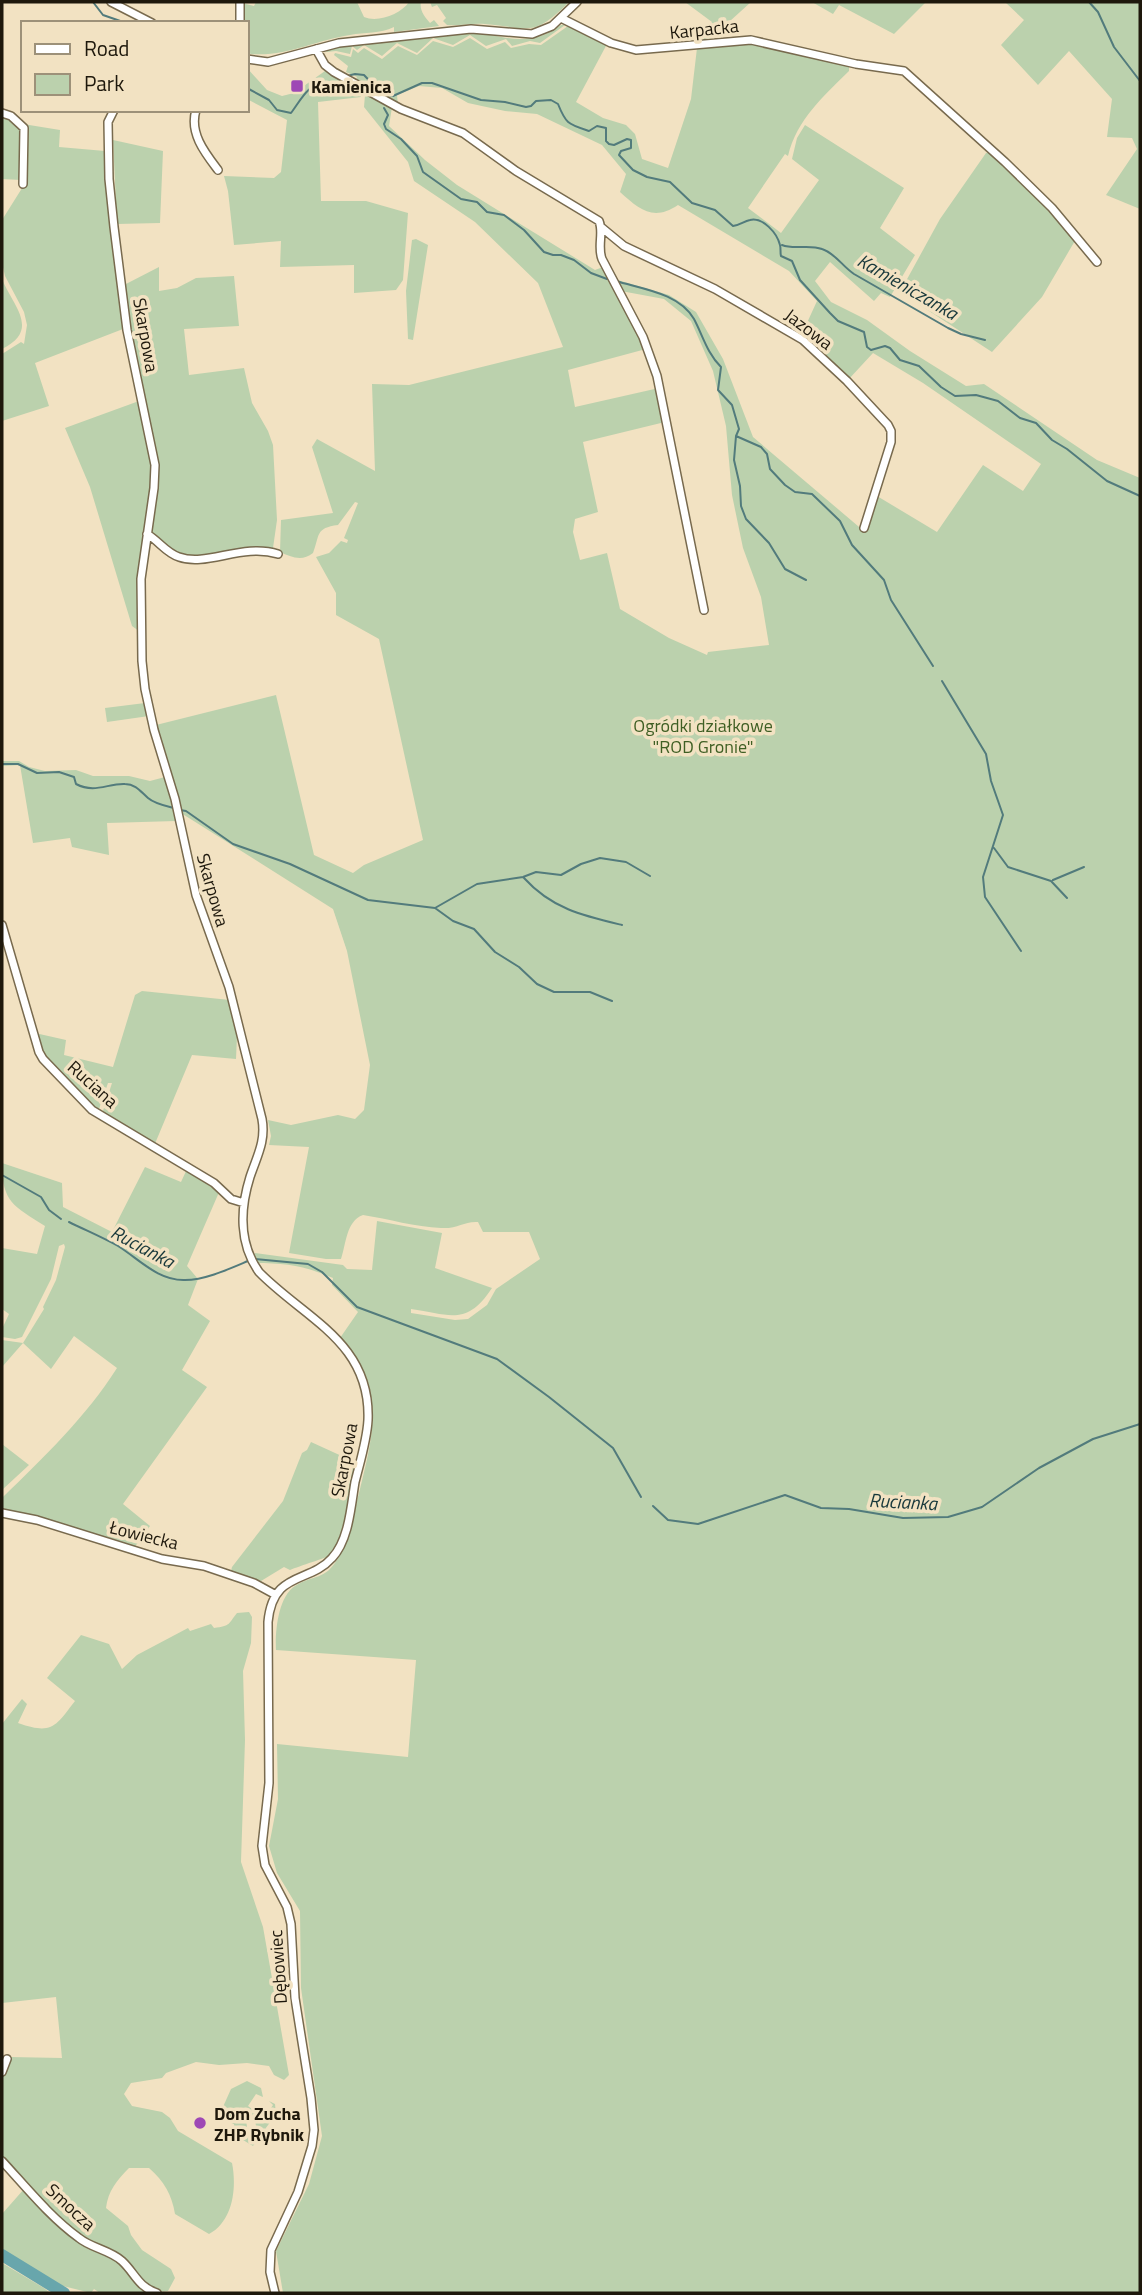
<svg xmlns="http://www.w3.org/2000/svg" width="1142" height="2295" font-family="'Titillium Web',sans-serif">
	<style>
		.green { fill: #bbd1ad }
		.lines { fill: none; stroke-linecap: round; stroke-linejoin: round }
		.stream { stroke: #527b7c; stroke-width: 2 }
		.river { stroke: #68a6ac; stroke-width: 12 }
		.minor-casing { stroke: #786a4e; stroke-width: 10 }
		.minor { stroke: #fff; stroke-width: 7 }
		.poi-dot { fill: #9e48b5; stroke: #f2e2c2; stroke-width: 2.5 }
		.labels { text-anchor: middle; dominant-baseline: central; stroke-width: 7; stroke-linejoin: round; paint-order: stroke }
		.street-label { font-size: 18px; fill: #1e180c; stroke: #f2e2c2 }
		.poi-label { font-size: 18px; font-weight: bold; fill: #1e180c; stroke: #f2e2c2; text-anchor: start }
		.park-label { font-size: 18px; fill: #3f5f24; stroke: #f2e2c2 }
		.water-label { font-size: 19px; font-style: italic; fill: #18383b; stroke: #f2e2c2 }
	</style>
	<rect width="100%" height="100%" fill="#f2e2c2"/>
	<!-- green -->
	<path class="green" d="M256,2H357L364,17C378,23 401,14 409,2H421C419,10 425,17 430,23L434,20L439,26L394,32V27C380,34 365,32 350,35C316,40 286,57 251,54L247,52V23H242V3L254,6Z
		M430,2H569C533,38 530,28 485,24C472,23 459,26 447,25L443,21L446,18L437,5L432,7Z
		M685,2H751L708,41L695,44L712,22Z
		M812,2H926L894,34L839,5L833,14Z
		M1005,2H1140V209L1106,195L1137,149L1132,138L1107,137L1112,99L1069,51L1038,85L1001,45L1024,20Z
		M561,25H565L540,43L530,41L512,46L506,39L486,46L470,35L453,45L433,38L417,53L397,43L382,56L364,45L357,50L352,46L350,54L336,51L326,52L324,57L327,50L341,46C384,42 428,33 472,33C492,33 511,42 531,38C543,37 552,31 561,25Z
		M568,26L607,44L576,102L603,118L626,125L635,134L642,159L668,168L691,99L697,48L734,42H751L849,65V71C823,97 797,119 788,156L785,154L748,208L781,233L819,180L792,159L797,138L805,125L904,188L880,228L915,255L890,297L881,293L874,301L830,262L815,281L831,302L867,320L910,351L966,386L984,384L1097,460L1140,478V2293H283L276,2251L309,2184L322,2136L301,1988L300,1911L277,1873L269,1846L278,1799L277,1744L408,1757L416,1660L276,1650C275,1632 278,1597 295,1586C314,1574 325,1581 338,1558C349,1541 353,1517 358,1497C372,1439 389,1386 340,1338L358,1312L332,1285L333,1278C305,1266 286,1263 255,1263L253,1257L255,1253L343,1265L347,1269L372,1270L377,1221L442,1233L435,1268L492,1288C467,1326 451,1315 411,1309V1313L455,1320L468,1319L487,1305L496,1289L540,1259L529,1232H483L478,1222C464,1221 458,1229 441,1228C415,1227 389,1219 363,1215C346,1221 346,1245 341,1259H326L289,1253L309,1147L269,1145L271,1136L268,1120L291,1125L338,1115L355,1119L364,1110L370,1065L347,951L333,909L181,813L178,794L156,725L276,695L314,855L353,873L364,865L423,840L379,639L336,615V593L316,557L329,553L341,541L347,543L348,540L344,538L358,503L355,502L338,525C315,528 320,535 313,553C302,562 291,557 280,552L281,520L333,513L312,447L317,439L375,471L372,384L409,385L563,347L538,283L475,222L414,181L408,162L364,107L365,95L392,107L389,126L425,160L457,185L595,270L603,267L646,349L568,370L575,407L659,388L665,422L583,442L598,512L575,519L573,532L580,560L607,553L620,609L669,638L707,655L708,652L769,645L761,597L743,548L732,495L726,426L713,371L691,321L664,299L621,291L614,279L669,295L696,312L723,359L753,437L865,532L877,496L937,532L983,465L1023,491L1041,464L923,383L873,353L848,380L812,345L811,338L807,336H801L817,301L789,271L678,205C653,222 639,209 620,192L626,174L602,145L537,114L505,111L468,103L442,88L419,86L397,95L398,106L356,80L357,77L346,72L348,66L334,55L335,53L351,57L353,49L358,53L364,48L382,59L398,46L417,55L433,41L453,47L470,38L487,49L505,42L511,48L529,44L541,45Z
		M247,68L267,90L282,96L294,93L325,71L360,91L361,97L318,102L321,201H366L408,213L403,280L396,290L354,293V265L280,267L281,241L234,245L228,191L224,176L274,178L281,172L287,120L247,99Z
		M2,115L10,118L22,128L21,180L2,179Z
		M23,124L60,130L59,147L105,151L106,184L123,329L35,363L49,406L2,421V354L21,342L24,344L27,325L24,312L5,276L2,263V220L24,185Z
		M113,140L163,151L160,223L117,224Z
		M986,153H990L1050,210L1076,239L1042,297L992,352L900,292L940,219Z
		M416,239L428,245L413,340L408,339L406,291L412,240Z
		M159,267V291L177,288L196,278L234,276L239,326L184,329L189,375L244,368L252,403L268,431L273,445L277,520L273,548C246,545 204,562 181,555C169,551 162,538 151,532L158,481L156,455L130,330L124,285Z
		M2,279C13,306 41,330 2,349Z
		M139,401L152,463V475L139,631L132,626L90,487L65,428Z
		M145,703L149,716L107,722L105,708Z
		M2,761H19L29,767L45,771L76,770L93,776H129L150,781L165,777L176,821L107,823L109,855L72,847L70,838L33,843L20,765L2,766Z
		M142,991L230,1000L237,1036L236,1059L192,1055L154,1146L102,1114L112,1083H108L98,1112L45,1059L35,1033L66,1040L64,1055L113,1067L135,995Z
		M2,1163L62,1183L63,1207L112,1232L145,1167L181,1182L187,1169L220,1190L187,1266L198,1279L188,1305L210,1321L182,1370L207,1387L123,1504L150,1526L134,1548L2,1508V1498C44,1457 86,1417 117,1368L74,1336L51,1369L23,1343L2,1367V1340L23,1343L44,1309L43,1307L56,1280L65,1247L64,1244L59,1246L51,1279L22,1337L15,1339L2,1337V1329L9,1314L2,1309V1248L37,1254L45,1226C14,1206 2,1203 2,1163Z
		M311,1442L357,1463C353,1481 343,1544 332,1554C327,1558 299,1566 290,1570L284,1567L261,1581L231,1571L232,1567L283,1501L302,1453L307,1450Z
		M2,1444L29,1465L2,1490Z
		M249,1612L252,1617L251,1643L243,1671L245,1740L241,1862L263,1927L289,2075L284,2080L274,2075L269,2066L247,2063L219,2065L196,2062L166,2073L162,2078L131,2083L124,2094L132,2106L162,2112L170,2118L178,2131L232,2163C237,2188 233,2221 209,2234L175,2214C172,2195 164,2181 149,2168H129C117,2180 108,2191 106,2208L128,2226L131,2235L142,2250L171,2269L175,2278L168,2291C148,2295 136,2270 122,2259C114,2252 102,2251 93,2245C59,2219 30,2189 2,2157V2076L9,2057L62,2058L56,1997L2,2003V1724L22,1699L27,1704L18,1723C52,1735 55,1727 75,1701L47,1678L81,1635L109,1644L122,1669L137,1655L188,1628L190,1631L211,1624L214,1628C231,1626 228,1624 237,1613Z
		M247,2081L261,2088L263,2097L256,2094L248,2106L264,2118L273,2105L269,2101L275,2104L276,2114L253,2146L243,2140L249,2128L256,2126L255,2120L251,2118L246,2120L247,2127L241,2139L235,2136L234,2124L218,2118L231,2089Z
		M2,2170H8L87,2247L119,2260L135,2282L150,2293H100L94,2289L91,2293L59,2285L2,2251V2214L24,2189L7,2171Z
		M2,2263L44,2288L50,2293H2Z"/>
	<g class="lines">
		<!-- stream -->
		<path class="stream" d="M93,2L103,15L126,23
			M1089,2L1098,12L1114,47L1140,81
			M347,76L355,74L364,75L380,92L387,95L393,96L422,83H432L481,100L505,102L526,107L531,106L536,101L551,100L558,104C566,124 568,124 589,131L597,126L606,128V141L609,144L614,145L627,139L631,140V148L621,151L619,155L633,170L647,177L670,182L692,203L715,210L733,226C740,225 744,221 750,220C763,217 777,233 780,245C781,248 780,252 781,256L792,261L800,280L830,313L838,321L864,332L867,347L871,350L885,346L890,348L900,360L919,366L941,387L955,396L976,395L998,401L1020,418L1036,423L1052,440L1067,449L1107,481L1140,496
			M247,88L269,100L277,110L291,113C301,100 308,83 326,83C334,83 336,85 343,81
			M384,108L388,115L384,124L386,129L401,139L417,156L423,172L461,199L477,202L487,212L504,215L524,230L544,252L553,255H561L574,260L591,273L607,279
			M782,245C794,250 809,244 822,249C835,253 842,266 854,274L948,328L961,334L985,340
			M616,281C642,289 679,293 694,319C703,336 707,353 721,367L718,390L732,405L739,429L736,436L761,447L767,454L770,469L785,485L795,492L812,494L840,521L852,545L884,580L891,600L933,666
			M736,436L734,460L740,486L741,506L746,519L769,543L785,569L806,580
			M942,681L986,754L991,781L1003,815L983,877L985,897L1021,951
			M2,764H18L37,773L59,772L74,777L76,784C95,794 108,783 125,784C136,784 141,792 148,798C155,804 166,806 174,808
			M180,810L186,811L233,844L290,864L368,900L435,908L453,921L474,929L495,952L519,967L537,984L554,992H590L612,1001
			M994,848L1008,867L1051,881L1067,898
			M524,878C552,909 584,916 622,925
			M1053,880L1084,867
			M435,908L477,884L523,877L536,872L561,875L581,864L600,858L626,862L650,876
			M2,1175L41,1197L49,1210L61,1219
			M69,1222C85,1230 102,1237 118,1246C139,1259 158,1281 185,1280C205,1280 229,1269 248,1261
			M255,1259L308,1264L322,1272L357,1307L497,1359L549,1397L613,1448L641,1497
			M653,1506L668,1520L698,1524L785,1495L821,1508L849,1509L903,1518L948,1517L982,1507L1039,1468L1093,1439L1140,1424"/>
		<!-- river -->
		<path class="river" d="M2,2255L64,2293"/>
		<defs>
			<path id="minor" d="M111,2L152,23
				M561,18L611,43L636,50L751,40L856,64L904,71L1005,162L1052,208L1097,262
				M240,23V2
				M316,49L325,65L334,72L401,109L463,133L516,171L599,221C604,233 597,246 602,259L643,337L657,376L704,610
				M247,59L268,62L339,43L471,29L532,34L552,26L577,2
				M114,110L108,122L109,179L114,227L127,330L155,465L154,488L141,579L142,661L145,689L154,730L175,799L196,895L229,987L262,1119C266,1141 257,1156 250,1177C240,1209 239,1244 259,1272C305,1319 371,1342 368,1420C367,1440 360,1462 355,1482C351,1506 349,1540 332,1558C309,1584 273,1570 268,1622L269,1783L262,1846L265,1865L287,1907L291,1924L295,1998L311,2098L314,2130L312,2146L298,2192L271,2250L270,2272L275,2293
				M196,110C189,133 205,153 218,170
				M2,113L11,116L24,128L23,184
				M601,227L624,246L715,289L803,340L847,381L888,425L891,431V442L864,528
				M147,534C159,541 166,553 179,557C207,567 242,543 278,554
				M2,925L39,1052L43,1059L92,1110L214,1183L231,1199L244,1203
				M2,1513L37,1520L162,1559L204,1566L254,1583L276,1595
				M2,2072L7,2059
				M2,2161C26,2187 50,2217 79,2238C91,2248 110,2250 122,2261C135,2273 138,2287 157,2293"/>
		</defs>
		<!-- minor casing -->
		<use href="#minor" class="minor-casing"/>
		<!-- minor -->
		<use href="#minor" class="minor"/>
	</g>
	<!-- markers -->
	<g class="poi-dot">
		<rect x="290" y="79" width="14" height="14" rx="3.5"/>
		<circle cx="200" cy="2123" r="7"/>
	</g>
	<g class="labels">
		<!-- street labels -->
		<g class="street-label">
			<text transform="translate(704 29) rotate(-6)">Karpacka</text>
			<text transform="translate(809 329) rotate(37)">Jazowa</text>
			<text transform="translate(146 335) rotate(80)">Skarpowa</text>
			<text transform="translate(213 890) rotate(74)">Skarpowa</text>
			<text transform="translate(93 1084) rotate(42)">Ruciana</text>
			<text transform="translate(344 1460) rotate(-79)">Skarpowa</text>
			<text transform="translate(144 1535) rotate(14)">Łowiecka</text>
			<text transform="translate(278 1967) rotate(-94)">Dębowiec</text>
			<text transform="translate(71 2207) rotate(43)">Smocza</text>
		</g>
		<!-- poi labels -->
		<g class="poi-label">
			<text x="311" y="86">Kamienica</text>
			<text x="214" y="2113">Dom Zucha<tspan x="214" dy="21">ZHP Rybnik</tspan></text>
		</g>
		<!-- park labels -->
		<g class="park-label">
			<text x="703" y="725">Ogródki działkowe<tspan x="703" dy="21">"ROD Gronie"</tspan></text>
		</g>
		<!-- water labels -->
		<g class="water-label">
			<text transform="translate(908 286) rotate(30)">Kamieniczanka</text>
			<text transform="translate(143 1246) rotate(28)">Rucianka</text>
			<text transform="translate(903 1501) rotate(3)">Rucianka</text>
		</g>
	</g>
	<!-- border -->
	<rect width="1142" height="2295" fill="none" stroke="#1e180c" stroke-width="7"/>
	<!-- legend -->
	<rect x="21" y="21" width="228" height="91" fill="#f2e2c2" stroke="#9d9179" stroke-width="2"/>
	<rect x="35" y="44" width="35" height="10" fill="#ffffff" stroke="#9d9179" stroke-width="2"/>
	<text x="84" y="56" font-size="21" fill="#1e180c">Road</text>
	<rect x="35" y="74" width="35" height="21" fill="#bbd1ad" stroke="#9d9179" stroke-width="2"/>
	<text x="84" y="91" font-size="21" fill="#1e180c">Park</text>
</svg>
